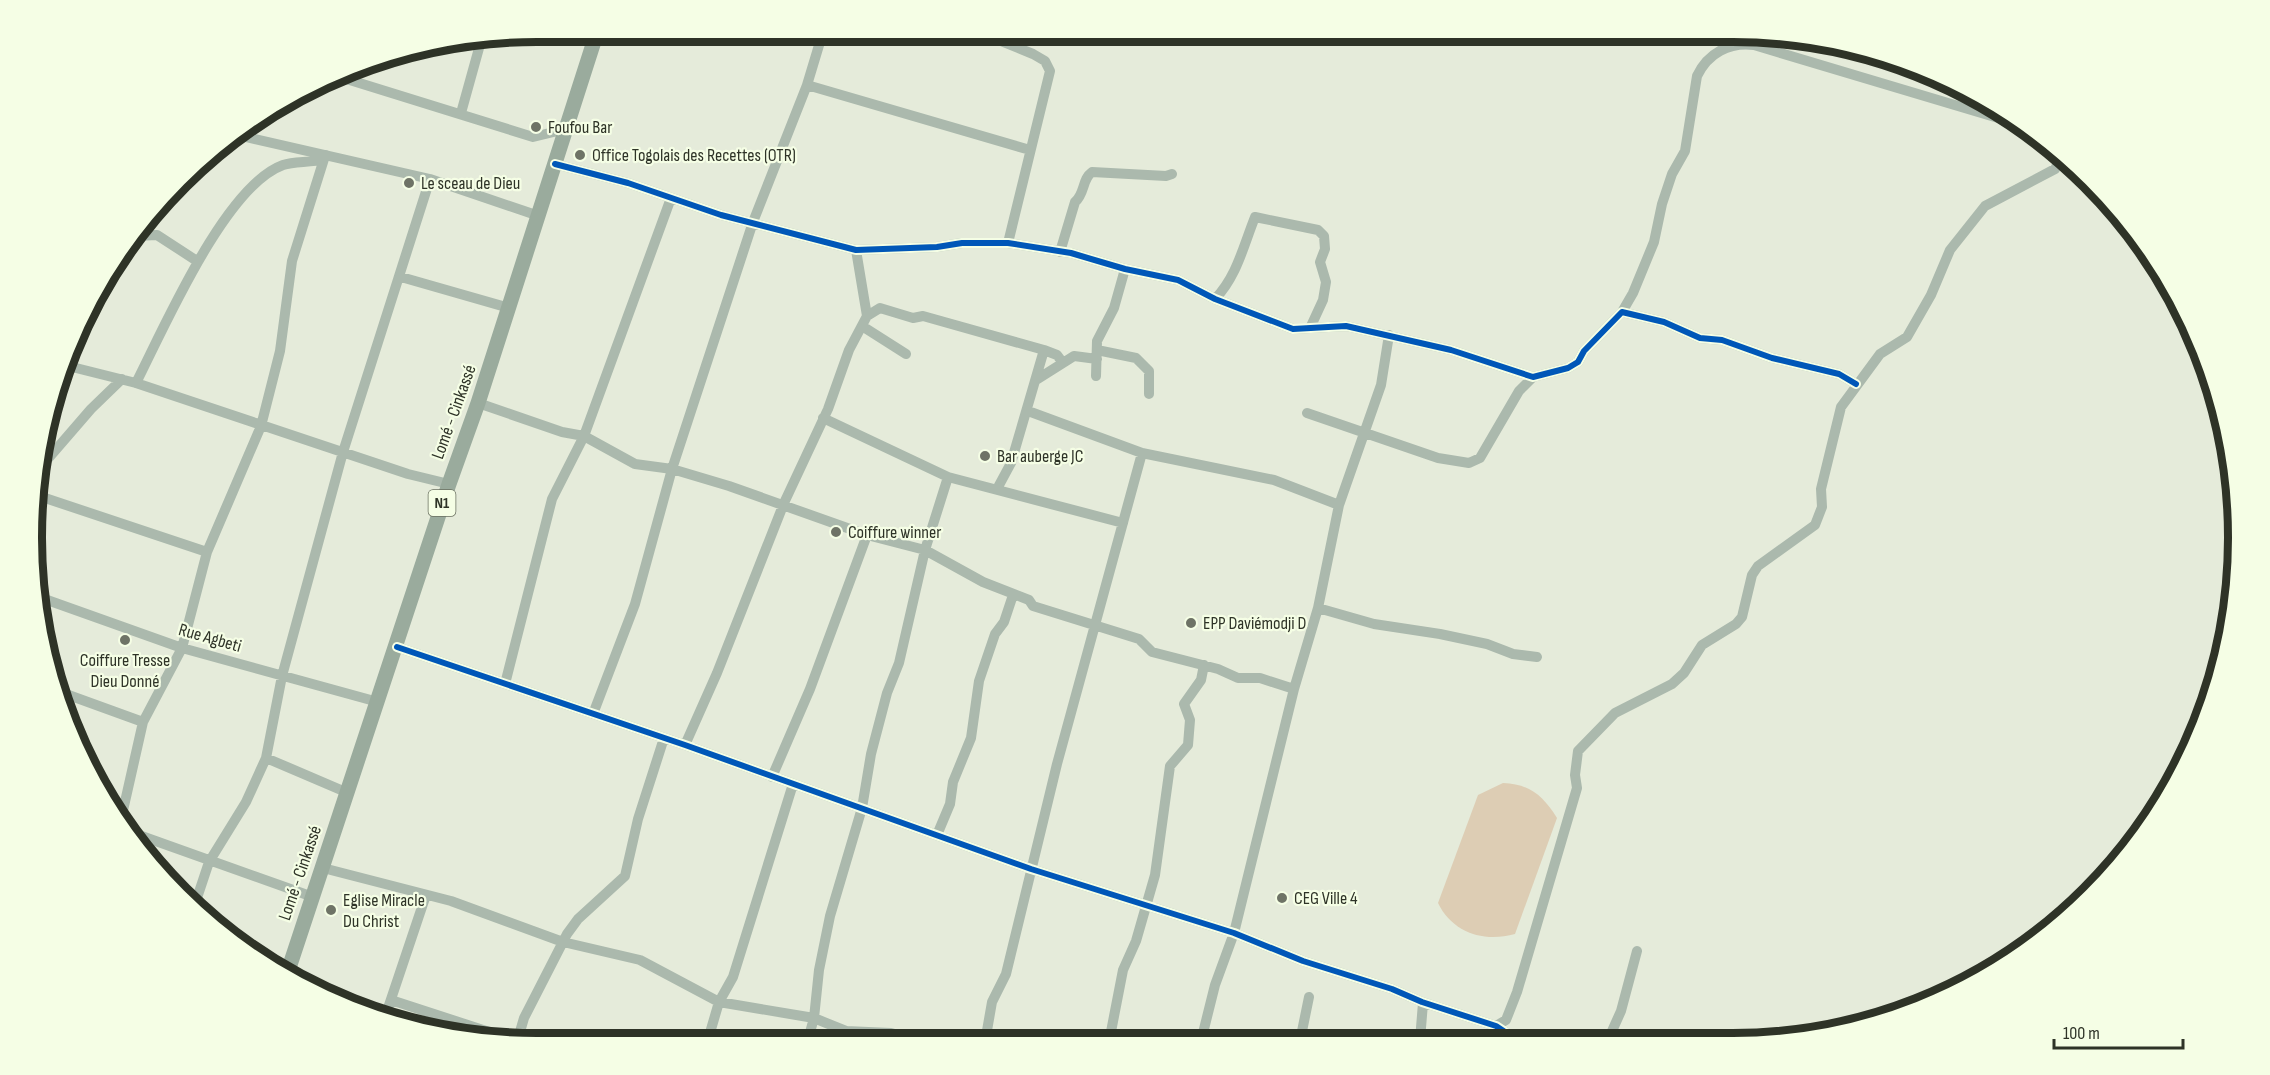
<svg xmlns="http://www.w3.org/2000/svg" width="2270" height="1075" font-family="'Sofia Sans Condensed',sans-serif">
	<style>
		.grass { fill: #ddcdb4 }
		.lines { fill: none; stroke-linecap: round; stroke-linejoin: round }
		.minor { stroke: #abb9ad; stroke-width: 10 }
		.highway { stroke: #9aab9d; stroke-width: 15 }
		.cycleway-casing { stroke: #f5fee5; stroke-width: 10 }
		.cycleway { stroke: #0057b8; stroke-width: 6 }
		.poi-dot { fill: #6e7366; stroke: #f5fee5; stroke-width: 2 }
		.labels { text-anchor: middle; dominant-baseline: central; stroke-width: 4.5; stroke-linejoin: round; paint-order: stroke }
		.shield { fill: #f5fee5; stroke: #6a7060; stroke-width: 1.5 }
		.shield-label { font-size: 16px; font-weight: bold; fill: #2e3327 }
		.poi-label { font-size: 18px; fill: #2e3327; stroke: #f5fee5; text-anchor: start }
		.street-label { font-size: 18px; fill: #2e3327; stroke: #f5fee5 }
		.rim { fill: none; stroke: #2e3327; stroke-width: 8 }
	</style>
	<rect width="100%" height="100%" fill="#e5ebda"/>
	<!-- grass -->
	<path class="grass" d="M1503,783C1530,784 1543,796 1557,818L1515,934C1483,943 1452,932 1438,903L1478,795Z"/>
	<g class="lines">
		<!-- minor -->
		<path class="minor" d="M673,32L692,38H703L710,32
			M979,32L1033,54L1045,61L1050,71L1008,243
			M340,77L533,137L566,129
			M807,85L1030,150
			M461,113L481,41
			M233,134L430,179L539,216
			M555,164L628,183L721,215L856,250L937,247L962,243H1008L1071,253L1125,269L1178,280L1215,299L1293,329L1346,326L1451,350L1533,377L1568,368L1578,362L1584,351L1622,312L1664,322L1700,338L1722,340L1772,358L1839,374L1856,384
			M136,236L157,235L197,261
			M1060,252L1075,202C1085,194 1082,179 1092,172L1166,176L1172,174
			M401,277L509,308
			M1215,299C1237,276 1243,247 1255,217L1318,230L1324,236L1325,249L1320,262L1326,282L1323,300L1311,326
			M1622,312L1633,293L1654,242L1662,204L1672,174L1685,151L1697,76C1708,53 1729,42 1754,45L2025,126
			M867,316L880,308L913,318L923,316L1044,350L1057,355L1063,363
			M862,326L906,354
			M1097,350L1136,358L1149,371V394
			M64,365L136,383L408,474L449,484
			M1096,376L1097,341L1114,308L1125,269
			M1036,380L1074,356L1097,359
			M136,383C164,328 225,186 283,165C295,161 311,163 324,159L326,155
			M478,403L562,432L584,436L635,464L672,469L729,486L867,535L925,550L983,582L1029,600L1033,606L1139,639L1152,652L1218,669L1238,678H1260L1294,689
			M1028,411L1142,453L1274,480L1339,505
			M1307,413L1438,458L1469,463L1480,458L1519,391L1533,377
			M823,418L948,477L1123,523
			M40,468L91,409L122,379
			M997,489L1011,463L1044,350
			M39,496L207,552
			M36,596L182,648L378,702
			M1318,608L1374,624L1440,634L1487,644L1513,654L1537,657
			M397,647L685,745L1031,869L1234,933L1303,961L1392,989L1422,1002L1496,1026L1508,1034L1530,1040
			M505,684L552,499L584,436L671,198
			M63,693L143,722
			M593,714L635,604L672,469L753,222L807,85L823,32
			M685,745L717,673L784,503L828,409L849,350L867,316L856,250
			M266,758L348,793
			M772,777L810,689L867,535
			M122,815L143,722L182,648L207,552L261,426L280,351L292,261L324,159
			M136,834L313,897
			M937,835L950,804L953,782L971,738L979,681L995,634L1004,622L1013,595
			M323,868L451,901L563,942L640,960L719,1002L814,1018L846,1031L891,1033L924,1042
			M194,907L209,862L246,802L266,758L282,676L343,452L430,179
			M391,1000L517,1041
			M385,1017L426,895
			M1496,1026L1506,1020L1517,992L1577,788L1575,775L1578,751L1615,713L1672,684L1684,673L1702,645L1736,624L1742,617L1752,575L1758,566L1815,525L1822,507L1821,489L1841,407L1880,354L1907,337L1931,295L1950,250L1985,206L2055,169L2060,160L2059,154
			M1420,1040L1423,1003
			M1608,1040L1621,1011L1637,951
			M1201,1041L1215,985L1234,933L1294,689L1318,608L1339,505L1381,385L1389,335
			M1300,1041L1309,997
			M517,1042L524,1018L567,934L578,919L625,876L638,819L664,738
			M985,1042L992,1002L1006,974L1057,764L1142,453
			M1109,1042L1123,970L1136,941L1155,875L1170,766L1188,745L1190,720L1184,704L1201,680L1204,665
			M707,1043L719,1002L733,977L793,784
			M807,1043L814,1018L819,970L830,916L862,808L871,754L887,693L899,663L925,550L948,477"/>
		<!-- highway -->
		<path class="highway" d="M287,974L449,484L478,403L597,32"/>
		<defs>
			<path id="cycleway" d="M555,164L628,183L721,215L856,250L937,247L962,243H1008L1071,253L1125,269L1178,280L1215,299L1293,329L1346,326L1451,350L1533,377L1568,368L1578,362L1584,351L1622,312L1664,322L1700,338L1722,340L1772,358L1839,374L1856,384
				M397,647L685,745L1031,869L1234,933L1303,961L1392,989L1422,1002L1496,1026L1508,1034L1530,1040"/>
		</defs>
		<!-- cycleway casing -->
		<use href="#cycleway" class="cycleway-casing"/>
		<!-- cycleway -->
		<use href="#cycleway" class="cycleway"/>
	</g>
	<!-- markers -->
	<g class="poi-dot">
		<circle cx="536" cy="127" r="6"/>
		<circle cx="580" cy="155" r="6"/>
		<circle cx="409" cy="183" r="6"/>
		<circle cx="985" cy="456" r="6"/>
		<circle cx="836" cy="532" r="6"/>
		<circle cx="1191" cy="623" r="6"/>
		<circle cx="125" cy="640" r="6"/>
		<circle cx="1282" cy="898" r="6"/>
		<circle cx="331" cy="910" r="6"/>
	</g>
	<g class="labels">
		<!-- shield labels -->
		<rect class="shield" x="428.5" y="490" width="27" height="26" rx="4.5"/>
		<g class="shield-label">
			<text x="442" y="503">N1</text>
		</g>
		<!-- poi labels -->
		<g class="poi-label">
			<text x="548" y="127">Foufou Bar</text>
			<text x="592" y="155">Office Togolais des Recettes (OTR)</text>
			<text x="421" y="183">Le sceau de Dieu</text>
			<text x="997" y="456">Bar auberge JC</text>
			<text x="848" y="532">Coiffure winner</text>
			<text x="1203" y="623">EPP Daviémodji D</text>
			<text x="125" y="660" text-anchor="middle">Coiffure Tresse<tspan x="125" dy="21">Dieu Donné</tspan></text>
			<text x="1294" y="898">CEG Ville 4</text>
			<text x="343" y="900">Eglise Miracle<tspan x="343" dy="21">Du Christ</tspan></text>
		</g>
		<!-- street labels -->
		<g class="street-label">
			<text transform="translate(454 412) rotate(-70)">Lomé - Cinkassé</text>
			<text transform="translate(210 638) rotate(16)">Rue Agbeti</text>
			<text transform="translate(300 873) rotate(-71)">Lomé - Cinkassé</text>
		</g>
	</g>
	<!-- crop -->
	<path d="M0 0H2270V1075H0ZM537 42H1733A495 495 0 0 1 2228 537V538A495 495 0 0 1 1733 1033H537A495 495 0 0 1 42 538V537A495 495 0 0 1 537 42Z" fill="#f5fee5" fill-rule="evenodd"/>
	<path class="rim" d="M537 42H1733A495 495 0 0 1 2228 537V538A495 495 0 0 1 1733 1033H537A495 495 0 0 1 42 538V537A495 495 0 0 1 537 42Z"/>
	<!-- scale -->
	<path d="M2054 1039v9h129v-9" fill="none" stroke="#2e3327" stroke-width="3"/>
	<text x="2063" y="1039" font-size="18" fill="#2e3327" stroke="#f5fee5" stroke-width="4.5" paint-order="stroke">100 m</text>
</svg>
